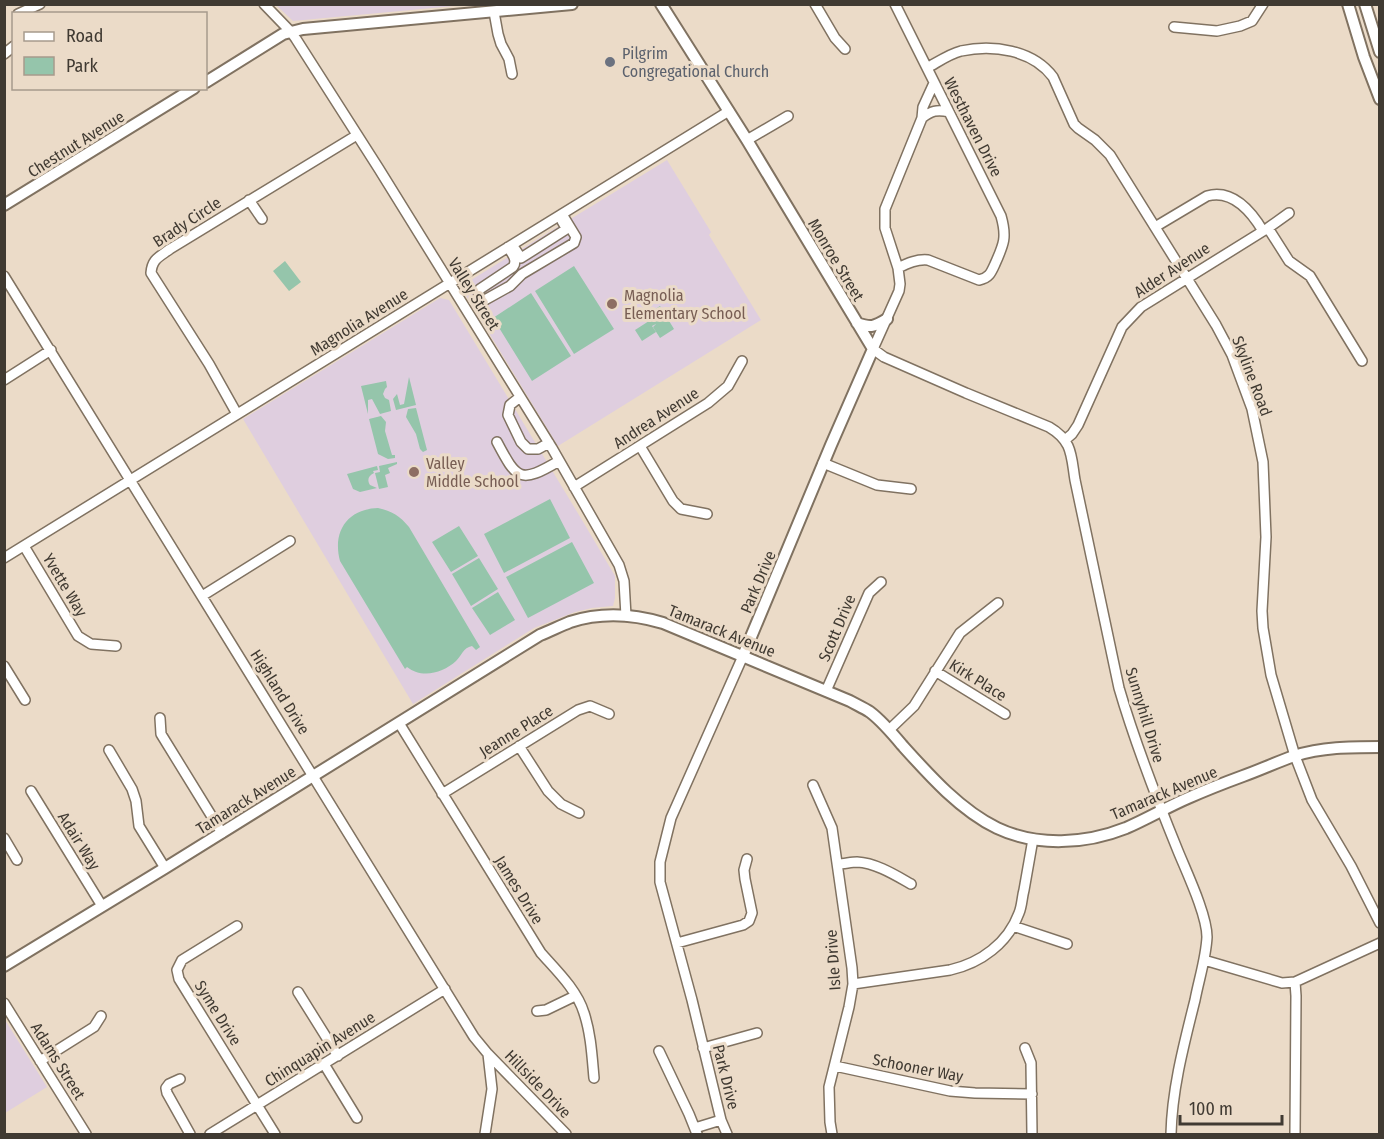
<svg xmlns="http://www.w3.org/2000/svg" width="1384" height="1139" font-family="'Fira Sans Condensed',sans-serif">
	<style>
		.commercial { fill: #dfcedf }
		.green { fill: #95c5ab }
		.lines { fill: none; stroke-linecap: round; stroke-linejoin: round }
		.minor-casing { stroke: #807261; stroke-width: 12 }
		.major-casing { stroke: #807261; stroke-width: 14 }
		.minor { stroke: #fff; stroke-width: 9 }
		.major { stroke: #fff; stroke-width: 10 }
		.worship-dot { fill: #6b7280; stroke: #ebdbc8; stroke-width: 2 }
		.education-dot { fill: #8d6e63; stroke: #ebdbc8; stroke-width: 2 }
		.labels { text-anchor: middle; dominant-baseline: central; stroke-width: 6; stroke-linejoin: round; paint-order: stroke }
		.worship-label { font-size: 16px; fill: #5b616d; stroke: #ebdbc8; text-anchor: start }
		.street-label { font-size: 16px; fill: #403a32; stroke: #ebdbc8 }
		.education-label { font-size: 16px; fill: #785e54; stroke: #ebdbc8; text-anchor: start }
	</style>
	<rect width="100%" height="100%" fill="#ebdbc8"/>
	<!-- commercial -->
	<path class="commercial" d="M276,5H465L293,21Z
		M667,160L711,232L709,235L761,320L558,446L462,289L471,280Z
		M440,298L449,300L585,525L615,576V598L613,606L592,608L575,612L534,628L413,704L243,419Z
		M5,1020L47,1087L5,1113H4Z"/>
	<!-- green -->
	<path class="green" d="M285,261L301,282L289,291L273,271Z
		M574,266L614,329L574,354L535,291Z
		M531,293L571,356L532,381L493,318Z
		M660,306L674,329L660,338L653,327L656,324L652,326L656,332L642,341L635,330L649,321L646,315Z
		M409,377L416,405L396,410L393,399L397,394L400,405L404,404Z
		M386,381L387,387L385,389L383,394L385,398L389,400L391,411L380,414L372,399L368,400V414L361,386Z
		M416,408L427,450L423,452L420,449L416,434L406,417L408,409Z
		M381,416L386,422L385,431L392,455H395V458L388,459L378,454L369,419Z
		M397,462V464L388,468L390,473L385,475L388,487L379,489L375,473L380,472L379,466Z
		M377,466L378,470L373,471L374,473C368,476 367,480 370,485L377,488L360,492L353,489L347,474Z
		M550,499L570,538L504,573L484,534Z
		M378,508C392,511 400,516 409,527L480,647L476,650L472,646C463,648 462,655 456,661C443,673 422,679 407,667L405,669L340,561C332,531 348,509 378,508Z
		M459,526L478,556L451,572L432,542Z
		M572,542L594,583L528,618L506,577Z
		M479,558L498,589L471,606L452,574Z
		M498,592L515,620L490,635L472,608Z"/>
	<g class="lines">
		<defs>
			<path id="minor" d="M264,4L291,32L296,39L379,169L552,448L619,565L624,581L626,616
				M815,4L835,38L845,49
				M895,4L1001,216C1007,237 1004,244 995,264C991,273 989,278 979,280L928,260C917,259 908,263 898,268
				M494,12L498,34L501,44L509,59L512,74
				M18,14L40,4
				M1174,27L1217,31L1240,26L1252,21L1263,4
				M4,54L14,46
				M927,68C938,62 949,54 961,51C993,44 1033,50 1053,77L1074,124L1078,128L1095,140L1110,155L1216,325L1232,355L1252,409L1263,462L1266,537L1262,611L1263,628L1271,675L1295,756L1312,800L1351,866L1380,923
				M934,83L923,107L922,118L885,209V228L898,268L900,284L899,291L873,349L884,357L966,393L1049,427C1073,441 1071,456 1075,480L1119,688C1135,743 1156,797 1178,851C1187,873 1207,915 1207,937C1206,958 1199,979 1195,1000C1184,1044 1172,1089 1171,1134
				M922,118C931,111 937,109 949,112
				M747,140L788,116
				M249,200L262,219
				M1155,227L1207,196C1232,189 1251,211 1263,231
				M1268,228L1289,261L1310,276L1362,361
				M508,247C512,254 518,260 513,267L480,289C477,295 479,297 483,301L510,286L522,274L574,243L576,237L562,214
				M515,249L521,258L565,230L566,228L562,221
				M4,276L474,1037L488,1054L566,1134
				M4,380L51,350
				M520,397L510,405L508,415L521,442L528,449H538L549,443
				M237,414L209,364L151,273C152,259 159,257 170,249L357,135
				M1065,440L1072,434L1078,425L1122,327L1141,307L1268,228L1289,213
				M497,442C517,480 520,484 559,461
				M640,446L673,501L681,509L707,514
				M823,463L877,485L911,489
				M574,487L708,403L728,386L742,361
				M24,546L78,636L91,644L116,646
				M4,558L729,111
				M202,596L290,541
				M4,666L25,700
				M935,671L1005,714
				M826,691L869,593L881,582
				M160,718L161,734L222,833
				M399,723L541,953C557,971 577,990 584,1013C591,1034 592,1056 594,1078
				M889,730L914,706L960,633L998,603
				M519,746L548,791L561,804L579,813
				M109,750L132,789L136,801L139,826L165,868
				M813,785L832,828L852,968L853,984L849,1007L829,1087L830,1122L832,1134
				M31,791L102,906
				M442,794L578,710L590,706L609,714
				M4,838L17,860
				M838,864C844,864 851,862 857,862C876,863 895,875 911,884
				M237,926L182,960L177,970L179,979L275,1134
				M1013,926L1067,944
				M677,943L743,925L749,921L752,913L745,879L744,870L747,859
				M1204,960L1282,983L1295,982L1380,943
				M853,984L950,970C981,963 1008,943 1019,913C1022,906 1022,897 1024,890C1027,873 1030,856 1033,839
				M298,992L338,1056
				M4,1003L86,1134
				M537,1011L546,1010L575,996
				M703,1048L757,1033
				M1025,1048L1031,1063L1032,1134
				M659,1051L689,1114L697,1134
				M40,1061L94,1027L101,1016
				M324,1064L357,1118
				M835,1066L950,1091L975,1093L1032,1094
				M180,1079L169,1084L166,1088L167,1093L190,1134
				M695,1128L721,1120
				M210,1134L445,989
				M485,1134L492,1089L488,1054
				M727,1134L721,1120L692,1000L660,882V862L671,818L743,656
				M1295,1134L1296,996L1295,982"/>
			<path id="major" d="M661,4L747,140L873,349L831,445L743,656
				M1348,4L1364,57L1380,99
				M1365,4L1380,52
				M206,82L283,34L303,29L572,4
				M4,205L194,88
				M857,323C871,328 874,327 887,319
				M4,966L165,868L540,635C550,631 560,626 570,622C601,612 633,614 663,623L850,701C857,705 864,708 870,712C882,721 892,733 902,745C929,775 960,810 997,828C1037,847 1086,844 1126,828C1147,819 1167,807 1188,798C1206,790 1224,783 1243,776C1260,770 1277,762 1294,756C1322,747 1350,747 1380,747"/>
		</defs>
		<!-- minor casing -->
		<use href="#minor" class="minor-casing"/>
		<!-- major casing -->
		<use href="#major" class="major-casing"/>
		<!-- minor -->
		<use href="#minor" class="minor"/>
		<!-- major -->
		<use href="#major" class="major"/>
	</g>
	<!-- markers -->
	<circle class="worship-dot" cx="610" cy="62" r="6"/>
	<g class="education-dot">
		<circle cx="612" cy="304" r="6"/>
		<circle cx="414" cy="472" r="6"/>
	</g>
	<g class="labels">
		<!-- worship labels -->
		<g class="worship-label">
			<text x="622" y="53">Pilgrim<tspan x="622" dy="18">Congregational Church</tspan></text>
		</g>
		<!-- street labels -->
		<g class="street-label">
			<text transform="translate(973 127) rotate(63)">Westhaven Drive</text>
			<text transform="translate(76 144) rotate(-32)">Chestnut Avenue</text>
			<text transform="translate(187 222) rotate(-33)">Brady Circle</text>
			<text transform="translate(836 260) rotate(59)">Monroe Street</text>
			<text transform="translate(1172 270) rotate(-33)">Alder Avenue</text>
			<text transform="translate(474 294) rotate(58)">Valley Street</text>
			<text transform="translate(359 322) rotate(-32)">Magnolia Avenue</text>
			<text transform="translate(1252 376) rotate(69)">Skyline Road</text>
			<text transform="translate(656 418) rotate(-33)">Andrea Avenue</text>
			<text transform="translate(758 582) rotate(-67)">Park Drive</text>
			<text transform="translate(65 585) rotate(59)">Yvette Way</text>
			<text transform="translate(837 628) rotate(-67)">Scott Drive</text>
			<text transform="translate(722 631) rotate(22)">Tamarack Avenue</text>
			<text transform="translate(978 680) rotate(32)">Kirk Place</text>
			<text transform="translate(280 692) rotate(58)">Highland Drive</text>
			<text transform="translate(1145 715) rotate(73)">Sunnyhill Drive</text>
			<text transform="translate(516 731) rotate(-32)">Jeanne Place</text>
			<text transform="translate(1164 793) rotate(-23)">Tamarack Avenue</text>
			<text transform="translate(246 800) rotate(-32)">Tamarack Avenue</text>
			<text transform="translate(79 841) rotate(58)">Adair Way</text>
			<text transform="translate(519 890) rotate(58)">James Drive</text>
			<text transform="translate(833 960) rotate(-94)">Isle Drive</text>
			<text transform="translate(218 1013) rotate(58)">Syme Drive</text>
			<text transform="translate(320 1049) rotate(-32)">Chinquapin Avenue</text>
			<text transform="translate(58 1061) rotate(58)">Adams Street</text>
			<text transform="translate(918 1068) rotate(11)">Schooner Way</text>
			<text transform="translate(726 1077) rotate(76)">Park Drive</text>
			<text transform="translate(538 1084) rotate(46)">Hillside Drive</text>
		</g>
		<!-- education labels -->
		<g class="education-label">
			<text x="624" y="295">Magnolia<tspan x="624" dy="18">Elementary School</tspan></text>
			<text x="426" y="463">Valley<tspan x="426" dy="18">Middle School</tspan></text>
		</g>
	</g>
	<!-- border -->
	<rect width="1384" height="1139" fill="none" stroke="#403a32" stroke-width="12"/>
	<!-- legend -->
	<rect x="12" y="12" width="195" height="78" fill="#ebdbc8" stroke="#a79b8c" stroke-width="1.5"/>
	<rect x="24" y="32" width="30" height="9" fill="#ffffff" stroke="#a79b8c" stroke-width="1.5"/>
	<text x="66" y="42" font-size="18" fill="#403a32">Road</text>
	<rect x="24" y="57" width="30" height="18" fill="#95c5ab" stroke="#a79b8c" stroke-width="1.5"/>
	<text x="66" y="72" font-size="18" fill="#403a32">Park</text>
	<!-- scale -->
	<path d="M1180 1115v9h102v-9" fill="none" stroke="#403a32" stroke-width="3"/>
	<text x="1189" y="1115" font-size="18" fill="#403a32" stroke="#ebdbc8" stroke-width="4.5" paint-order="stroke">100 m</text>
</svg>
